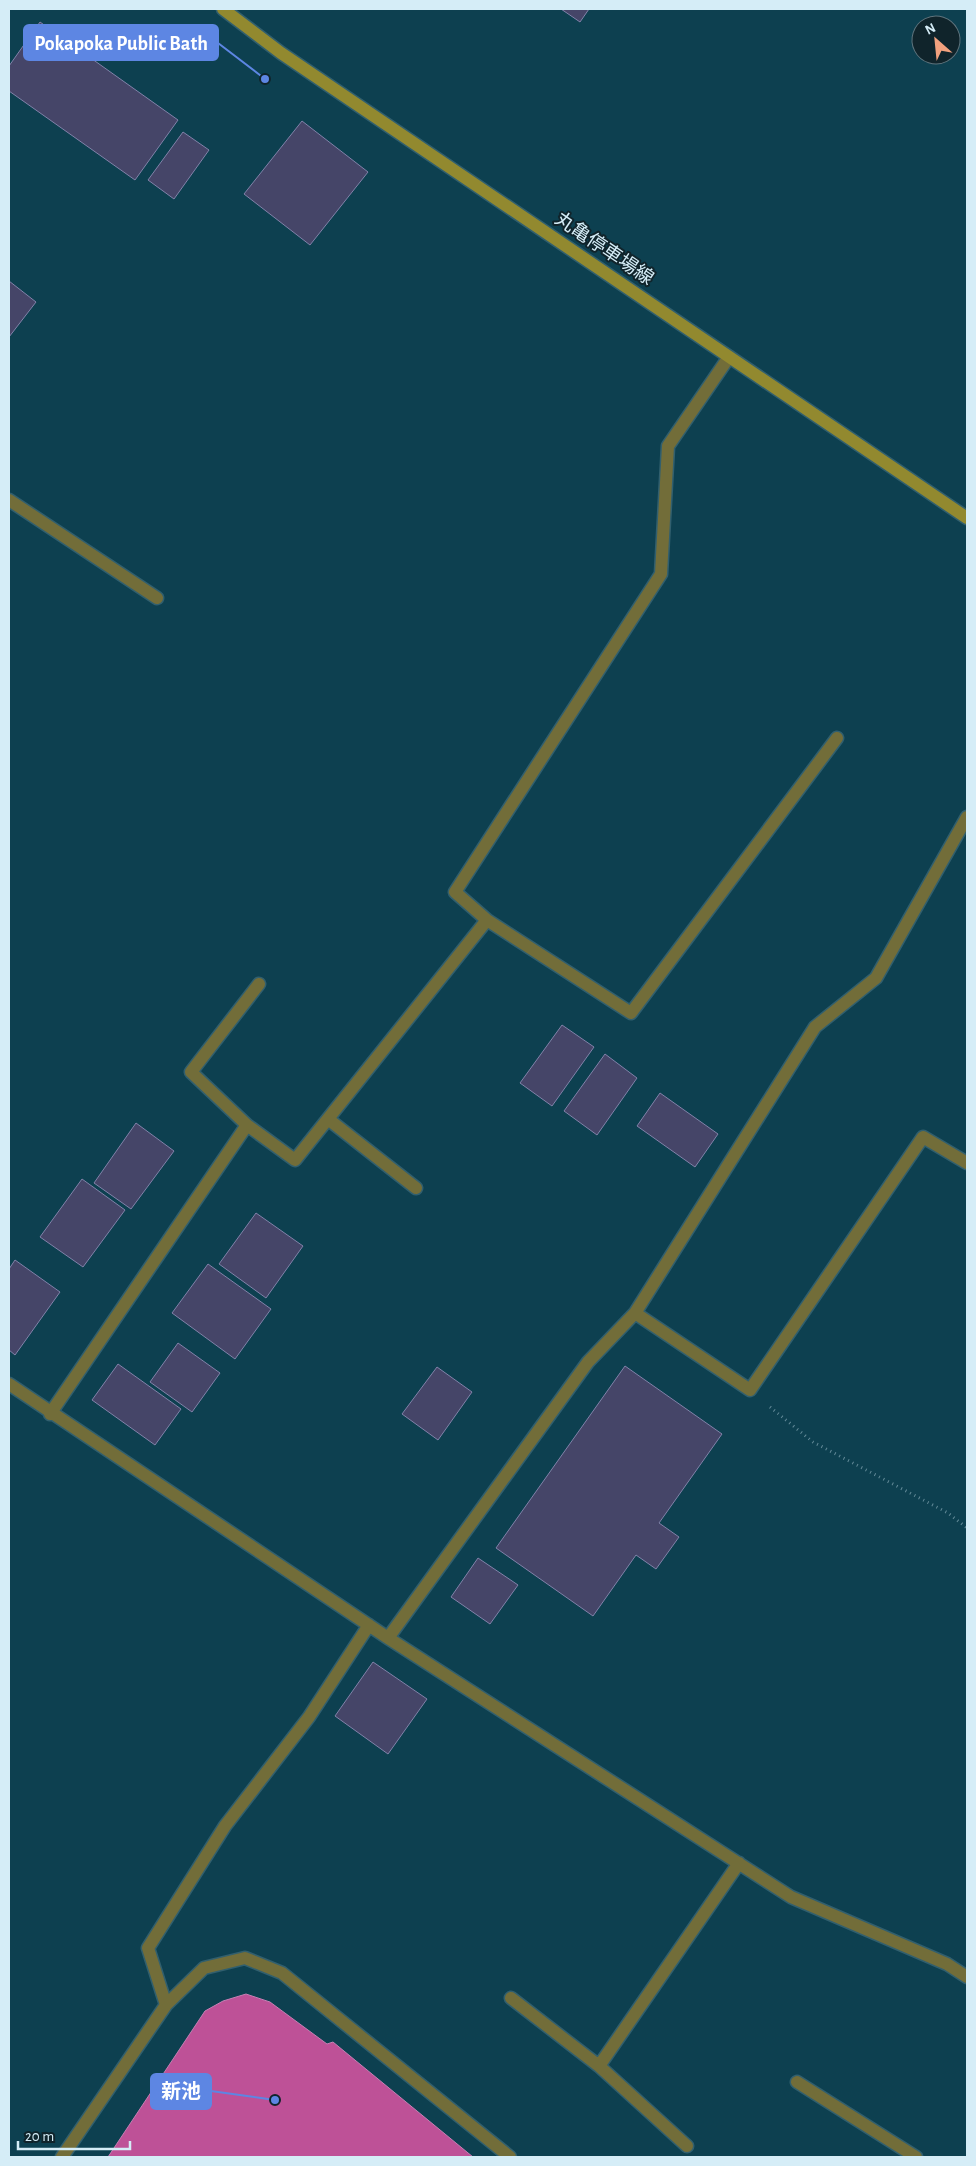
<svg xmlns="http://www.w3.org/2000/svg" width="976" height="2166" font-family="'Alegreya Sans','Noto Sans JP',sans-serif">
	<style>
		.water { fill: #be5197; stroke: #c580b4 }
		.building { fill: #454568; stroke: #8182a9 }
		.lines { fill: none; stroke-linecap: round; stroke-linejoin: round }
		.minor-casing { stroke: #315f6e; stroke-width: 15 }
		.secondary-casing { stroke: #315f6e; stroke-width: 15 }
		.path { stroke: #638a98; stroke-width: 3; stroke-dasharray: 1 4; stroke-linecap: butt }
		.minor { stroke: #726d39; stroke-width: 12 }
		.secondary { stroke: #92892f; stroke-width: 12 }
		.labels { text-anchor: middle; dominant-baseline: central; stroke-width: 4; stroke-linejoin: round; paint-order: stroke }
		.street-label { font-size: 19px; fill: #d5edf7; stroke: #10242b }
		.leader { fill: none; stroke: #5d86e3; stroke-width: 2 }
		.callout-dot { fill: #5d86e3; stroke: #10242b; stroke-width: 2 }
		.callout { fill: #5d86e3; stroke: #5d86e3; stroke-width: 2 }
		.callout-label { font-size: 20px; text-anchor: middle; font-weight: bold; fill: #fff }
	</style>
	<rect width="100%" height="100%" fill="#0d4050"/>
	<!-- water -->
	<path class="water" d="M246,1994L270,2002L327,2044L333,2042L473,2157H108L205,2011L223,2001Z"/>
	<!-- building -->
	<path class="building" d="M561,9H589L580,22Z
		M40,22L178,120L135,180L9,91V66Z
		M302,121L368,172L310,245L244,194Z
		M183,132L209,150L174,199L148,180Z
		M9,281L36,302L9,337Z
		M562,1025L594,1047L552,1106L520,1083Z
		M605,1054L637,1078L597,1135L564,1111Z
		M660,1093L718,1134L695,1167L637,1126Z
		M136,1123L174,1151L131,1209L94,1183Z
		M82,1179L125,1210L83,1267L40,1237Z
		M256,1213L303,1246L266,1298L219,1264Z
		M15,1260L60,1292L15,1355L9,1350V1269Z
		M208,1264L271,1309L235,1359L172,1313Z
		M178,1343L220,1373L192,1412L150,1382Z
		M118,1364L181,1409L155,1445L92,1400Z
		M625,1366L722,1434L659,1523L679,1537L656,1569L636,1555L593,1616L496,1548Z
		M437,1367L472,1392L438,1440L402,1414Z
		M478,1558L518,1585L490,1624L451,1597Z
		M373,1662L427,1699L388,1754L335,1716Z"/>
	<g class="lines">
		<defs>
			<path id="minor" d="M9,500L157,598
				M487,920L455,892L661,574L668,446L729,357
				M328,1119L416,1188
				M247,1125L191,1072L259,984
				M635,1313L750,1390L923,1137L967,1163
				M9,1384L388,1638L791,1897L947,1964L967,1977
				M50,1414L247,1125L295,1160L487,920L631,1013L837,738
				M388,1638L588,1362L635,1313L815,1027L876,978L967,817
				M511,1998L599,2066
				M166,2005L148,1948L225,1826L309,1717L369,1625
				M797,2082L916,2157
				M687,2146L599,2066L739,1863
				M62,2157L166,2005L204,1968L245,1958L282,1973L510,2157"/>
			<path id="secondary" d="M223,9L281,53L967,518"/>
		</defs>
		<!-- minor casing -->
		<use href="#minor" class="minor-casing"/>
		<!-- secondary casing -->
		<use href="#secondary" class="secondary-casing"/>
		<!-- path -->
		<path class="path" d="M770,1407L813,1442L948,1513L967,1528"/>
		<!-- minor -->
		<use href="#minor" class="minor"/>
		<!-- secondary -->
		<use href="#secondary" class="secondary"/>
	</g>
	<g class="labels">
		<!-- street labels -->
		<g class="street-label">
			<text transform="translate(604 249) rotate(34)">丸亀停車場線</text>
		</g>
	</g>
	<!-- callouts -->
	<path class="leader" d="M265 79L218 43M275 2100L211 2091"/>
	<g class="callout-dot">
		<circle cx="265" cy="79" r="5"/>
		<circle cx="275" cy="2100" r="5"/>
	</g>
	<g class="callout">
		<rect x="24" y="25" width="194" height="35" rx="5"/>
		<rect x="151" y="2074" width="60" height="35" rx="5"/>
	</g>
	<g class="callout-label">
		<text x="121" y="50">Pokapoka Public Bath</text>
		<text x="181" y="2098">新池</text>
	</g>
	<!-- border -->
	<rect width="976" height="2166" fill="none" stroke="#d5edf7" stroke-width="20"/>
	<!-- north arrow -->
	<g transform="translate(936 40) rotate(333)"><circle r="24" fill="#10242b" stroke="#5f747d"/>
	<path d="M0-4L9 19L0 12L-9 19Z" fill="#f2a17e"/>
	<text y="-8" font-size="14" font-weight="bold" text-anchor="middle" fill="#d5edf7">N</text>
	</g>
	<!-- scale -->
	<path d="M18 2141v8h112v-8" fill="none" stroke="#d5edf7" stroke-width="2.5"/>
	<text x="25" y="2141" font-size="15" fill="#d5edf7" stroke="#10242b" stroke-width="4" paint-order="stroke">20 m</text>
</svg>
